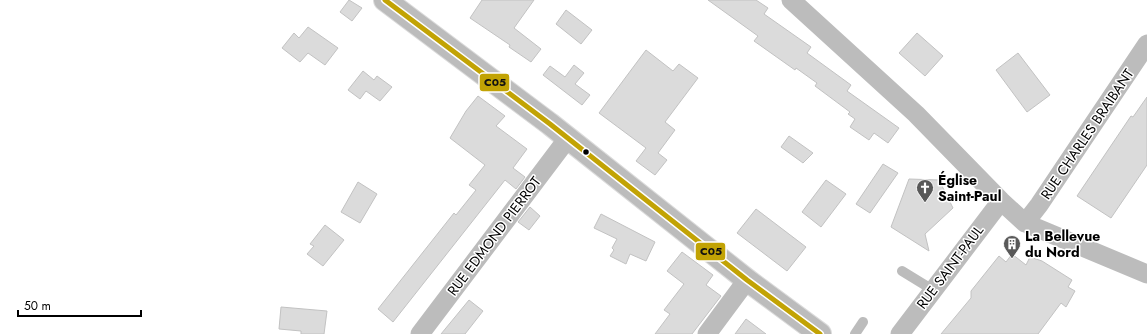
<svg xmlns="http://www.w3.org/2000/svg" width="1147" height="334" font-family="Jost,sans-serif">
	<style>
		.building { fill: #dbdbdb; stroke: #c2c2c2 }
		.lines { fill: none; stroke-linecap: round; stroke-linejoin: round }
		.primary-casing { stroke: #dbdbdb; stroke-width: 24 }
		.service { stroke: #bcbcbc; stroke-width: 10 }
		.minor { stroke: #bcbcbc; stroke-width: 19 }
		.primary { stroke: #bcbcbc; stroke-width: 22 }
		.bus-1-casing { stroke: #fff; stroke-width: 8 }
		.bus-1 { stroke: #c2a304; stroke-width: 5 }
		.bus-dot { fill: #000; stroke: #fff; stroke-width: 1.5 }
		.labels { text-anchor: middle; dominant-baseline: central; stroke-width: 3; stroke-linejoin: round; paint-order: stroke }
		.street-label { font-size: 14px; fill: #000; stroke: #fff }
		.poi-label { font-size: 14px; font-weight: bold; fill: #000; stroke: #fff; text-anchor: start }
		.line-badge { stroke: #fff; stroke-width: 1.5 }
		.pale-badge-label { font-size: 11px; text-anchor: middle; font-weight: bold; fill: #111 }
	</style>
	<rect width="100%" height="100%" fill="#fff"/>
	<!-- building -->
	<path class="building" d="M349,0L362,8L352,21L340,12Z
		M482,0H534L514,28L541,49L531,62L509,47L510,45L470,18Z
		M708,0H756L768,8L764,14L811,47L807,53L851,85L847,91L899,128L888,143L874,133L869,140L850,127L855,119L848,114L850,112L815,86L817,83L796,68L795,70L754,41L758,36Z
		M566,10L592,30L581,44L556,24Z
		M308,27L338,48L325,65L308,53L300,62L282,48L294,33L299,38Z
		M917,33L943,56L925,76L899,53Z
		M646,50L673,71L679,64L698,78L665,122L675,130L658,153L667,160L655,175L636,161L646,148L599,113Z
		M1018,53L1050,95L1027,112L996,70Z
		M574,65L584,73L575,84L590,95L582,105L543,75L550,66L565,77Z
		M363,71L374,80L377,76L392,87L380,101L366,91L360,99L348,90Z
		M478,96L505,116L496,126L527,149L513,168L525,177L516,189L505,180L393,322L378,309L454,213L456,215L476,190L469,185L485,165L450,138L466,111Z
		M1147,97V165L1111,218L1077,196L1131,116L1133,117Z
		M789,136L813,153L803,163L781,147Z
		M883,164L898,173L870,213L856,204Z
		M909,179L939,180L953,208L925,234L929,251L891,227Z
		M826,180L846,194L821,227L802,212Z
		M358,182L377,194L360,223L341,212Z
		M530,207L540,216L529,230L518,222Z
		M756,209L806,247L787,271L737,233Z
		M601,214L655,242L646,261L630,254L626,264L610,256L614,250L612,248L617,239L594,228Z
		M325,225L344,240L323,266L307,254L314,246L310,244Z
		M682,252L713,275L706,285L721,296L692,334H655L670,314L664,310L684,284L667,271Z
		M1012,254L1026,265L1030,257L1042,261L1072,280L1068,287L1075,291L1066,307L1061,303L1038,334H941L971,298V291L999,256L1006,262Z
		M469,300L483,311L465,334H441Z
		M281,307L327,311L324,334H301V331L279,329Z
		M746,319L766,334H735Z"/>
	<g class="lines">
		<defs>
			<path id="primary" d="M385,0L550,124L747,280L820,334"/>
		</defs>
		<!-- primary casing -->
		<use href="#primary" class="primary-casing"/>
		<!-- service -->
		<path class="service" d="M902,271L933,290
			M855,334L863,322"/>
		<!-- minor -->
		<path class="minor" d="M791,0L916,114L1001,201L1025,223L1147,274
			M1025,223L1039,205L1147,44
			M420,334L568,138
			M707,334L747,280
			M900,334L1001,201"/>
		<!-- primary -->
		<use href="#primary" class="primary"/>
		<defs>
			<path id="bus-1" d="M385,0L550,124L747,280L820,334"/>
		</defs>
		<!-- bus-1 casing -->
		<use href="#bus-1" class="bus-1-casing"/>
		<!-- bus-1 -->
		<use href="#bus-1" class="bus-1"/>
	</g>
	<!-- icons -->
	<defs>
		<symbol id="church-pin" viewBox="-11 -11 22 30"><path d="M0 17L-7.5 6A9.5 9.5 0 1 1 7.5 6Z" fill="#595959" stroke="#fff"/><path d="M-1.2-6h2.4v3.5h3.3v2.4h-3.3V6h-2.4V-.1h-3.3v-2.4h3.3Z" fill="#fff"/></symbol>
		<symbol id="building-pin" viewBox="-11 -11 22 30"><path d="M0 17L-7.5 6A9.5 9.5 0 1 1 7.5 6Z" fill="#595959" stroke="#fff"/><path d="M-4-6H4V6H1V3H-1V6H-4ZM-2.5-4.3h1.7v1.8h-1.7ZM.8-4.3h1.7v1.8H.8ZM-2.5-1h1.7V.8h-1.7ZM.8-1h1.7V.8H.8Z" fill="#fff"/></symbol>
	</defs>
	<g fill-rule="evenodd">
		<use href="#church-pin" x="915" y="178" width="20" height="27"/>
		<use href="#building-pin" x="1002" y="234" width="20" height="27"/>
	</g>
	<!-- markers -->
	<circle class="bus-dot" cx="586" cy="152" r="3.5"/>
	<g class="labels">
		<!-- street labels -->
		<g class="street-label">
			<text transform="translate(1087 134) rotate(-56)">RUE CHARLES BRAIBANT</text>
			<text transform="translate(494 236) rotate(-53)">RUE EDMOND PIERROT</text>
			<text transform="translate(950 267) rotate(-53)">RUE SAINT-PAUL</text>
		</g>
		<!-- poi labels -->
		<g class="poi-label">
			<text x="938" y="180">Église<tspan x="938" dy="16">Saint-Paul</tspan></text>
			<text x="1025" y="236">La Bellevue<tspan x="1025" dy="16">du Nord</tspan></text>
		</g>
	</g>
	<g class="line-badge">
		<rect x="479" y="73" width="31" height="19" rx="4" fill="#c2a304"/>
		<rect x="695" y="242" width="31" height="19" rx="4" fill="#c2a304"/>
	</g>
	<g class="pale-badge-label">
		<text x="495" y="86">C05</text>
		<text x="711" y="255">C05</text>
	</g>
	<!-- scale -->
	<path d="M18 310v6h123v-6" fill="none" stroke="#000000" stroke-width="2"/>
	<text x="24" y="310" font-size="12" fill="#000000" stroke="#ffffff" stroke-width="3" paint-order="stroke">50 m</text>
</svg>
